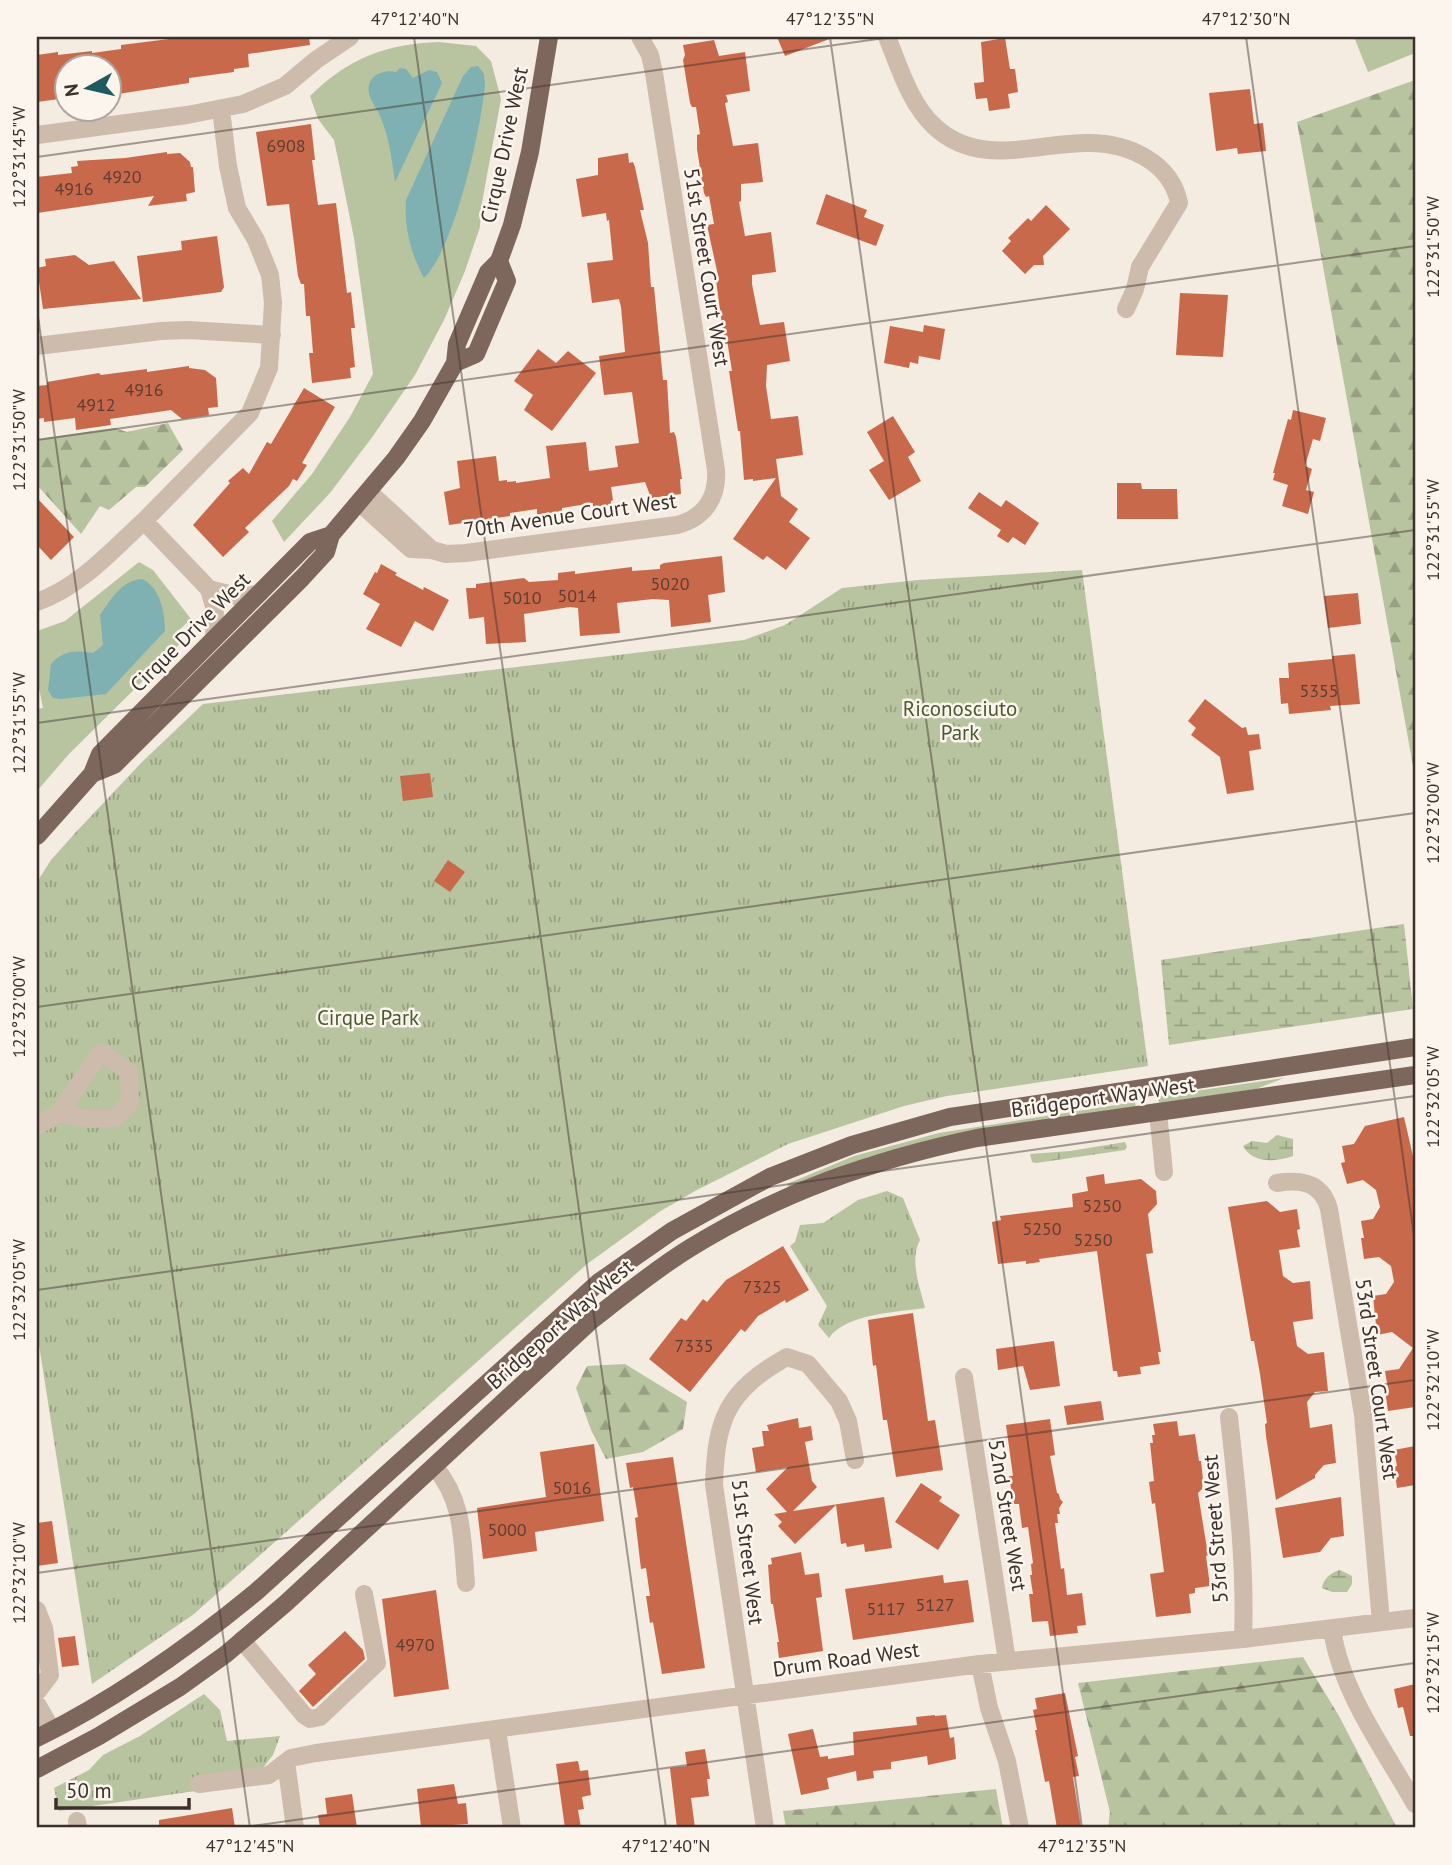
<svg xmlns="http://www.w3.org/2000/svg" width="1452" height="1865" font-family="'PT Sans',sans-serif">
	<style>
		.green { fill: #b8c4a0 }
		.forest { fill: url(#forest-firs) }
		.wetland { fill: url(#wetland-marsh) }
		.park { fill: url(#park-tufts) }
		.water { fill: #7fb0b2 }
		.building { fill: #c8694b }
		.lines { fill: none; stroke-linecap: round; stroke-linejoin: round }
		.minor { stroke: #cdbbac; stroke-width: 18 }
		.major { stroke: #7d675c; stroke-width: 18 }
		.ticks { fill: none; stroke: #3b302b; stroke-width: 2; stroke-opacity: 0.45 }
		.labels { text-anchor: middle; dominant-baseline: central; stroke-width: 5; stroke-linejoin: round; paint-order: stroke }
		.number-label { font-size: 18px; fill: #5e3e33 }
		.street-label { font-size: 21px; fill: #3b302b; stroke: #fbf5ee }
		.park-label { font-size: 21px; fill: #4a5a2e; stroke: #fbf5ee }
		.neatline { fill: none; stroke: #3b302b; stroke-width: 2.5 }
		.ticks-label { font-size: 18px; text-anchor: middle; fill: #3b302b }
	</style>
	<defs>
		<pattern id="forest-firs" width="22" height="20" patternUnits="userSpaceOnUse" patternTransform="scale(1.75)"><rect width="22" height="20" fill="#b8c4a0"/><path d="M5 1l3.5 6h-7zM16 11l3.5 6h-7z" fill="#97a083"/></pattern>
		<pattern id="wetland-marsh" width="20" height="14" patternUnits="userSpaceOnUse" patternTransform="scale(1.75)"><rect width="20" height="14" fill="#b8c4a0"/><path d="M1 5h8M5 5V1M11 12h8M15 12V8" fill="none" stroke="#97a083"/></pattern>
		<pattern id="park-tufts" width="24" height="20" patternUnits="userSpaceOnUse" patternTransform="scale(1.75)"><rect width="24" height="20" fill="#b8c4a0"/><path d="M3 7l-1-3M5 7V3M7 7l1-3M15 17l-1-3M17 17v-4M19 17l1-3" fill="none" stroke="#97a083"/></pattern>
	</defs>
	<rect width="100%" height="100%" fill="#f4ebe1"/>
	<!-- green -->
	<path class="green" d="M1354,37H1415V53L1368,72Z
		M439,42L476,46L491,61L501,99L481,208L480,227L465,271L444,320L415,375L373,436L330,493L284,542L272,521L312,474L350,417L373,374L354,238L338,159L334,140L318,119L310,96C349,58 385,44 439,42Z
		M139,562L153,570L191,619L178,631L183,641L69,754L37,791V709L43,708L37,678V631L65,621Z
		M1284,1078L1256,1089L1159,1103L1158,1097L1161,1096Z
		M1135,1102L1136,1108L909,1146L868,1157L789,1187L787,1184L854,1156L939,1133Z"/>
	<!-- forest -->
	<path class="forest" d="M1415,80V777L1297,122Z
		M168,423L183,450L145,487H136L109,510L100,506L81,534L37,485V439L115,428L127,432Z
		M625,1364L687,1402L683,1429L643,1452L606,1459L591,1430L576,1388L587,1366Z
		M1303,1657L1339,1716L1397,1828H1108L1110,1812L1078,1683Z
		M996,1789L1003,1828H786L783,1811Z"/>
	<!-- wetland -->
	<path class="wetland" d="M1404,924L1413,1009L1169,1045L1161,960Z
		M1277,1135L1293,1139V1156C1276,1162 1253,1164 1243,1146L1252,1141L1267,1143Z
		M1125,1142L1127,1147L1125,1150L1036,1163L1032,1162L1030,1154L1070,1151Z
		M1340,1570L1352,1576V1584L1347,1592H1332L1322,1588C1323,1579 1331,1572 1340,1570Z"/>
	<!-- park -->
	<path class="park" d="M1082,570L1148,1066L947,1096L904,1106L788,1144L695,1191L659,1212L587,1264L194,1614L92,1684L37,1332V882L51,860L76,832L142,762L203,704L744,640L785,625L842,588L918,580Z
		M887,1191L903,1198L920,1240C909,1260 920,1287 925,1308C897,1312 845,1314 829,1338L818,1325L827,1306L790,1246L795,1242L800,1225L823,1223L858,1200Z
		M204,1694L220,1710L227,1741L280,1736L273,1755L263,1768L195,1791L59,1811L54,1788L89,1770L103,1755L140,1736Z"/>
	<!-- water -->
	<path class="water" d="M478,66L484,74L485,85C481,129 455,248 424,278C411,254 404,227 406,200L463,76L471,67Z
		M400,68L406,69L413,78L429,70L437,72L442,83L395,182C392,160 389,136 380,116C376,106 366,96 369,85C371,74 386,69 396,72Z
		M142,579C160,587 165,612 165,631L106,694L61,699L53,698L48,690L51,664C63,650 76,650 93,653L103,645L100,615C111,599 122,580 142,579Z"/>
	<!-- building -->
	<path class="building" d="M185,37H309L310,45L248,54L249,67L234,69V72L189,78V83L118,94V88L108,89V66H66V98L37,102V55L58,52V55L92,51V53L121,49V45Z
		M777,37H832V38L785,56Z
		M1005,38L1010,69H1015L1018,92L1008,94L1010,108L989,111L987,98L976,99L974,83L984,82L981,42Z
		M714,40L719,56L745,52L750,91L726,95L728,102L725,103L733,146L758,143L763,182L741,184V201L739,202L745,236L771,232L776,272L752,275V284L760,325L784,322L790,361L767,365L766,386L771,419L798,416L803,455L776,459L781,496L798,509L789,522L810,538L786,570L767,556L763,560L733,539L776,478L753,481V479L744,480L740,431H738L729,371H732L727,340H724L716,280H719L707,225L714,224L709,196L706,197L704,193L697,149V135L700,134L696,107H692L690,103L683,60L685,55L683,45Z
		M1250,89L1254,124L1263,123L1266,151L1238,154L1237,148L1216,151L1209,93Z
		M311,124L315,160H312L318,205L336,203L347,293L351,292L355,328H351L355,367L350,368L351,378L312,383L309,353H313L310,316H306L304,284H301L298,276L289,204L267,206L256,132Z
		M167,152V154L180,153L190,162L191,167H193L195,192L186,194L187,201L148,206L154,196L37,213V177L72,173L71,167L78,166L77,161L125,158Z
		M628,153L629,163L633,162L635,167L644,210H640L648,243L651,287H654L663,380H667L670,433L674,432L676,437L682,479H680L681,494L651,498L645,482L611,487L613,500L611,501V505L593,507V503L562,508V511L537,515V509L510,513V516L449,525L444,492L460,488L457,461L496,456L499,481L507,480V482L516,481V483L550,478L546,446L586,442L589,471L618,467L615,446L639,443L632,392L604,395L599,356L625,352L621,307L619,299L592,303L587,263L613,260L609,220L607,221L606,213L582,217L576,179L598,175V158Z
		M826,194L867,210L864,217L884,225L876,246L816,224Z
		M1046,205L1070,229L1043,256L1044,265H1034L1025,274L1002,251L1011,241L1008,238L1028,218L1031,221Z
		M217,236L224,287L221,292L143,302L137,256L182,250L181,241Z
		M75,255L89,265L114,261L141,299L43,309L37,268L46,266L45,259Z
		M1180,293L1228,295L1223,357L1176,355Z
		M924,325L945,329L940,360L919,356L918,364L910,362L909,368L884,363L890,326L923,332Z
		M538,349L556,363L568,351L596,373L552,431L524,410L533,395L514,381Z
		M189,366V368L205,370L216,378L218,407L208,408L209,415L182,419L171,410L110,419L111,425L76,430L75,418L44,422V418L37,419V386L47,385V382L99,373L101,375L147,369V372Z
		M304,388L335,407L302,463L307,465L297,481L293,479L289,486L245,528L249,532L223,557L193,525L230,483L228,481L243,468L249,474L267,442L271,444Z
		M1293,410L1326,418L1320,441L1313,439L1305,466L1312,469L1306,490L1314,492L1308,514L1282,506L1288,485L1273,480L1275,473H1273L1288,419L1291,420Z
		M893,416L915,452L908,457L921,481L889,500L869,470L884,461L867,432Z
		M1117,483H1141L1142,489H1177L1178,519H1117Z
		M979,492L1001,507L1006,500L1039,523L1025,545L1013,537L1008,543L997,536L1001,530L968,508Z
		M37,498L74,537L51,560L37,545Z
		M722,556L725,592L708,595L711,622L671,627L669,600L653,599L617,603L620,633L580,636L578,608L570,607L524,614L526,642L486,644L484,617L469,619L466,588H476V584L524,578L529,582L558,580V573L575,571V574L632,567V571L660,569V565L664,563Z
		M381,564L397,573L395,575L423,590L424,587L449,600L433,631L415,621L401,647L366,629L380,604L363,594L375,572L377,573Z
		M1358,593L1361,624L1328,628L1324,596Z
		M1355,654L1360,704L1330,706L1331,710L1289,714L1288,703L1281,704L1279,678H1289L1288,663L1332,659V656Z
		M1205,699L1242,728L1246,727L1248,735L1259,734L1261,749L1249,751L1254,790L1227,794L1220,757L1191,735L1196,728L1188,721Z
		M430,773L433,797L403,801L400,776Z
		M448,860L465,872L450,892L434,881Z
		M1404,1117L1415,1165V1407L1388,1411L1385,1390L1388,1389L1385,1371L1399,1369L1413,1348L1392,1332L1377,1335L1373,1296L1386,1294L1394,1282L1391,1266L1379,1257L1364,1259L1361,1238H1364L1361,1221L1373,1219L1380,1207L1376,1190L1363,1180L1347,1184L1341,1163L1345,1162L1342,1146L1354,1144L1365,1126Z
		M1104,1174L1105,1184L1141,1179L1156,1191L1157,1204L1148,1214L1153,1253L1146,1254L1161,1352H1158L1160,1364L1140,1367L1141,1374L1118,1377L1117,1371H1113L1097,1251L1039,1259L1040,1262L1026,1264V1261L998,1264L992,1222L1001,1220L1000,1216L1073,1207L1072,1194L1088,1191L1086,1177Z
		M1267,1201L1280,1212L1297,1209L1300,1229L1297,1230L1300,1247L1279,1250L1283,1276L1293,1283L1310,1281L1313,1319L1293,1322L1297,1346L1308,1354L1324,1352L1328,1391L1315,1392L1307,1402L1310,1428L1332,1424L1336,1463L1324,1465L1315,1475V1478L1276,1500L1266,1436L1265,1424L1267,1423L1260,1374L1254,1341H1251L1228,1207Z
		M783,1246L809,1290L786,1303L785,1300L758,1316L745,1332L741,1329L690,1392L649,1359L681,1318L686,1321L703,1299L707,1302L726,1280Z
		M913,1313L928,1421L935,1420L943,1470L896,1477L887,1420H883L876,1365L873,1366L868,1320Z
		M1054,1341L1060,1386L1030,1390L1023,1366L998,1370L996,1349Z
		M1101,1401L1104,1420L1067,1425L1064,1406Z
		M798,1418L799,1428L811,1426L813,1440L805,1442L812,1481L817,1487L793,1511L884,1497L892,1548L865,1552L864,1544L847,1547L846,1543L841,1544L836,1505L795,1544L778,1526L782,1522L774,1514L787,1512L766,1489L788,1467L756,1472L752,1448L764,1446L762,1431H769L767,1425Z
		M1050,1419L1055,1455L1050,1456L1057,1493L1059,1494L1060,1499L1063,1502L1059,1508L1060,1514H1057L1058,1523H1055L1061,1569L1064,1568L1067,1595L1082,1593L1086,1625L1077,1626L1078,1633L1050,1636L1048,1621L1032,1622L1029,1594H1033L1030,1575H1032L1031,1564L1033,1563L1028,1527L1022,1528L1019,1504H1014L1012,1494L1009,1476H1013L1006,1425Z
		M1177,1421L1179,1436L1195,1434L1199,1461H1201L1203,1480L1202,1489L1198,1493L1208,1555L1206,1556L1210,1586L1195,1588V1593L1189,1594L1191,1613L1156,1617L1150,1574L1164,1572L1155,1503L1152,1504L1149,1482L1154,1481L1150,1443H1153L1152,1435H1155L1153,1424Z
		M594,1444L604,1521L535,1532L537,1551L483,1559L477,1508L546,1497L540,1452Z
		M1415,1446V1485L1397,1488L1394,1467L1397,1466L1394,1450Z
		M673,1457L705,1668L662,1674L653,1622L650,1623L646,1596H650L646,1568L641,1569L635,1518L638,1517L633,1487L630,1488L626,1463Z
		M921,1483L942,1497L939,1501L960,1515L938,1550L895,1522Z
		M1341,1497L1344,1536L1331,1538L1320,1552L1283,1558L1275,1508Z
		M52,1521L58,1563L37,1566V1523Z
		M801,1552L805,1575L819,1573L822,1597L816,1598L823,1651L779,1658L777,1642H779L773,1604H771L768,1565L772,1564L771,1558Z
		M943,1575L944,1583L968,1580L974,1622L853,1640L845,1589Z
		M436,1590L449,1689L394,1697L382,1599Z
		M345,1631L363,1650L365,1659L313,1707L299,1691L316,1674L308,1665Z
		M75,1636L79,1665L62,1667L58,1638Z
		M1415,1684V1736H1410L1403,1707L1398,1708L1394,1689Z
		M1065,1693L1078,1756L1075,1757L1079,1776L1073,1777L1081,1828H1057L1049,1781L1045,1782L1035,1730H1037L1033,1710L1037,1709L1035,1698Z
		M935,1715V1716L946,1715L950,1738L954,1737L956,1759L928,1765L927,1756L891,1762V1769L873,1771L874,1778L857,1781L856,1771L827,1778L829,1789L801,1795L788,1734L813,1729L820,1757L828,1756V1759L854,1755L853,1732L917,1725L916,1717Z
		M705,1749L710,1779H707L709,1796L691,1798L695,1828H677L670,1768L687,1766L685,1752Z
		M578,1761L580,1771L588,1770L591,1795L582,1797L584,1809L578,1810L581,1828H565L556,1764Z
		M454,1784L458,1804L466,1803L468,1824L421,1827L417,1789Z
		M352,1794L357,1828H320L318,1815L327,1814L325,1798Z
		M232,1808L235,1828H159V1820Z"/>
	<g class="lines">
		<!-- minor -->
		<path class="minor" d="M887,37C899,66 910,104 934,126C979,169 1038,142 1089,143C1128,143 1171,162 1179,203L1140,267L1135,289L1126,309
			M37,135L187,115L243,104L285,86L316,60L350,37
			M37,346L161,331L188,330L272,335
			M369,492L432,550
			M360,503L411,549L432,550L446,554L466,553L677,525C704,518 718,498 716,470L654,73L650,55L640,37
			M144,521L250,413L269,368L273,303L270,275L256,240L237,208L228,166L221,110
			M209,589L236,596L259,594
			M37,602C80,587 111,551 144,521L209,589L215,610L214,638
			M1158,1112L1164,1172
			M37,1126L59,1113L101,1052L129,1072L130,1102L116,1118L88,1119L59,1113
			M1277,1183C1301,1179 1322,1182 1329,1209L1363,1415L1381,1622
			M964,1377L1007,1661
			M1229,1417C1237,1491 1246,1564 1243,1639
			M434,1466C464,1501 462,1539 466,1583
			M37,1610L44,1628L50,1675L37,1692
			M1332,1629C1341,1692 1384,1749 1415,1804
			M242,1640L304,1715L310,1719L320,1717L377,1663L364,1594
			M980,1664L989,1708L1007,1761L1020,1828
			M37,1704L52,1730
			M497,1730L512,1828
			M286,1762L295,1828
			M199,1784L269,1775L291,1758L316,1753L980,1664L1243,1639L1415,1618
			M77,1821L78,1828
			M765,1828L714,1485C716,1418 727,1391 787,1357L808,1364L839,1401L848,1421L855,1460"/>
		<!-- major -->
		<path class="major" d="M455,363L476,354L507,281L499,261
			M92,774L114,765L302,578L326,552L331,535L396,458L422,421L455,363L457,344L488,272L499,261L512,225L530,152L549,37
			M37,836L92,774L100,754L310,542L331,535
			M37,1738C116,1699 188,1648 256,1592L599,1282L672,1231L770,1177L852,1145L950,1117L1415,1047
			M37,1769L99,1736L180,1687L226,1654L286,1603L592,1320C624,1295 656,1269 690,1248C781,1192 873,1160 977,1138L1415,1075"/>
	</g>
	<!-- ticks -->
	<path class="ticks" d="M414,37L666,1828M830,37L1082,1828M1246,37L1415,1243M37,157L892,37M37,309L250,1828M37,440L1415,246M37,723L1415,530M37,1007L1415,813M37,1290L1415,1096M37,1573L1415,1380M238,1828L1415,1663"/>
	<g class="labels">
		<!-- number labels -->
		<g class="number-label">
			<text x="286" y="145">6908</text>
			<text x="122" y="176">4920</text>
			<text x="74" y="188">4916</text>
			<text x="144" y="389">4916</text>
			<text x="96" y="404">4912</text>
			<text x="670" y="583">5020</text>
			<text x="577" y="595">5014</text>
			<text x="522" y="597">5010</text>
			<text x="1319" y="690">5355</text>
			<text x="1102" y="1205">5250</text>
			<text x="1042" y="1228">5250</text>
			<text x="1093" y="1239">5250</text>
			<text x="762" y="1286">7325</text>
			<text x="694" y="1345">7335</text>
			<text x="572" y="1487">5016</text>
			<text x="507" y="1529">5000</text>
			<text x="935" y="1604">5127</text>
			<text x="886" y="1608">5117</text>
			<text x="415" y="1644">4970</text>
		</g>
		<!-- street labels -->
		<g class="street-label">
			<text transform="translate(504 145) rotate(-78)">Cirque Drive West</text>
			<text transform="translate(707 267) rotate(81)">51st Street Court West</text>
			<text transform="translate(570 515) rotate(-8)">70th Avenue Court West</text>
			<text transform="translate(190 632) rotate(-45)">Cirque Drive West</text>
			<text transform="translate(1103 1097) rotate(-8)">Bridgeport Way West</text>
			<text transform="translate(560 1324) rotate(-41)">Bridgeport Way West</text>
			<text transform="translate(1377 1379) rotate(82)">53rd Street Court West</text>
			<text transform="translate(1008 1515) rotate(81)">52nd Street West</text>
			<text transform="translate(1215 1529) rotate(-94)">53rd Street West</text>
			<text transform="translate(748 1552) rotate(83)">51st Street West</text>
			<text transform="translate(846 1659) rotate(-8)">Drum Road West</text>
		</g>
		<!-- park labels -->
		<g class="park-label">
			<text x="960" y="708">Riconosciuto<tspan x="960" dy="24">Park</tspan></text>
			<text x="368" y="1017">Cirque Park</text>
		</g>
	</g>
	<!-- border -->
	<rect width="1452" height="1865" fill="none" stroke="#fbf5ee" stroke-width="77"/>
	<!-- north arrow -->
	<g transform="translate(88 88) rotate(262)"><circle r="33" fill="#fbf5ee" stroke="#aea6a0" stroke-width="2"/>
	<path d="M0-5L12 26L0 18L-12 26Z" fill="#1f5a5e"/>
	<text y="-10" font-size="19" font-weight="bold" text-anchor="middle" fill="#3b302b">N</text>
	</g>
	<!-- scale -->
	<path d="M56 1798v10h133v-10" fill="none" stroke="#3b302b" stroke-width="3.5"/>
	<text x="66" y="1798" font-size="21" fill="#3b302b" stroke="#fbf5ee" stroke-width="5" paint-order="stroke">50 m</text>
	<rect x="38" y="38" width="1376" height="1788" class="neatline"/>
	<g class="ticks-label">
		<text x="415" y="25">47°12'40"N</text>
		<text x="830" y="25">47°12'35"N</text>
		<text x="1246" y="25">47°12'30"N</text>
		<text transform="translate(19 157) rotate(-90)" y="6">122°31'45"W</text>
		<text transform="translate(1433 247) rotate(-90)" y="6">122°31'50"W</text>
		<text transform="translate(19 440) rotate(-90)" y="6">122°31'50"W</text>
		<text transform="translate(1433 530) rotate(-90)" y="6">122°31'55"W</text>
		<text transform="translate(19 723) rotate(-90)" y="6">122°31'55"W</text>
		<text transform="translate(1433 813) rotate(-90)" y="6">122°32'00"W</text>
		<text transform="translate(19 1007) rotate(-90)" y="6">122°32'00"W</text>
		<text transform="translate(1433 1097) rotate(-90)" y="6">122°32'05"W</text>
		<text transform="translate(19 1290) rotate(-90)" y="6">122°32'05"W</text>
		<text transform="translate(1433 1380) rotate(-90)" y="6">122°32'10"W</text>
		<text transform="translate(19 1573) rotate(-90)" y="6">122°32'10"W</text>
		<text transform="translate(1433 1663) rotate(-90)" y="6">122°32'15"W</text>
		<text x="250" y="1852">47°12'45"N</text>
		<text x="666" y="1852">47°12'40"N</text>
		<text x="1082" y="1852">47°12'35"N</text>
	</g>
</svg>
